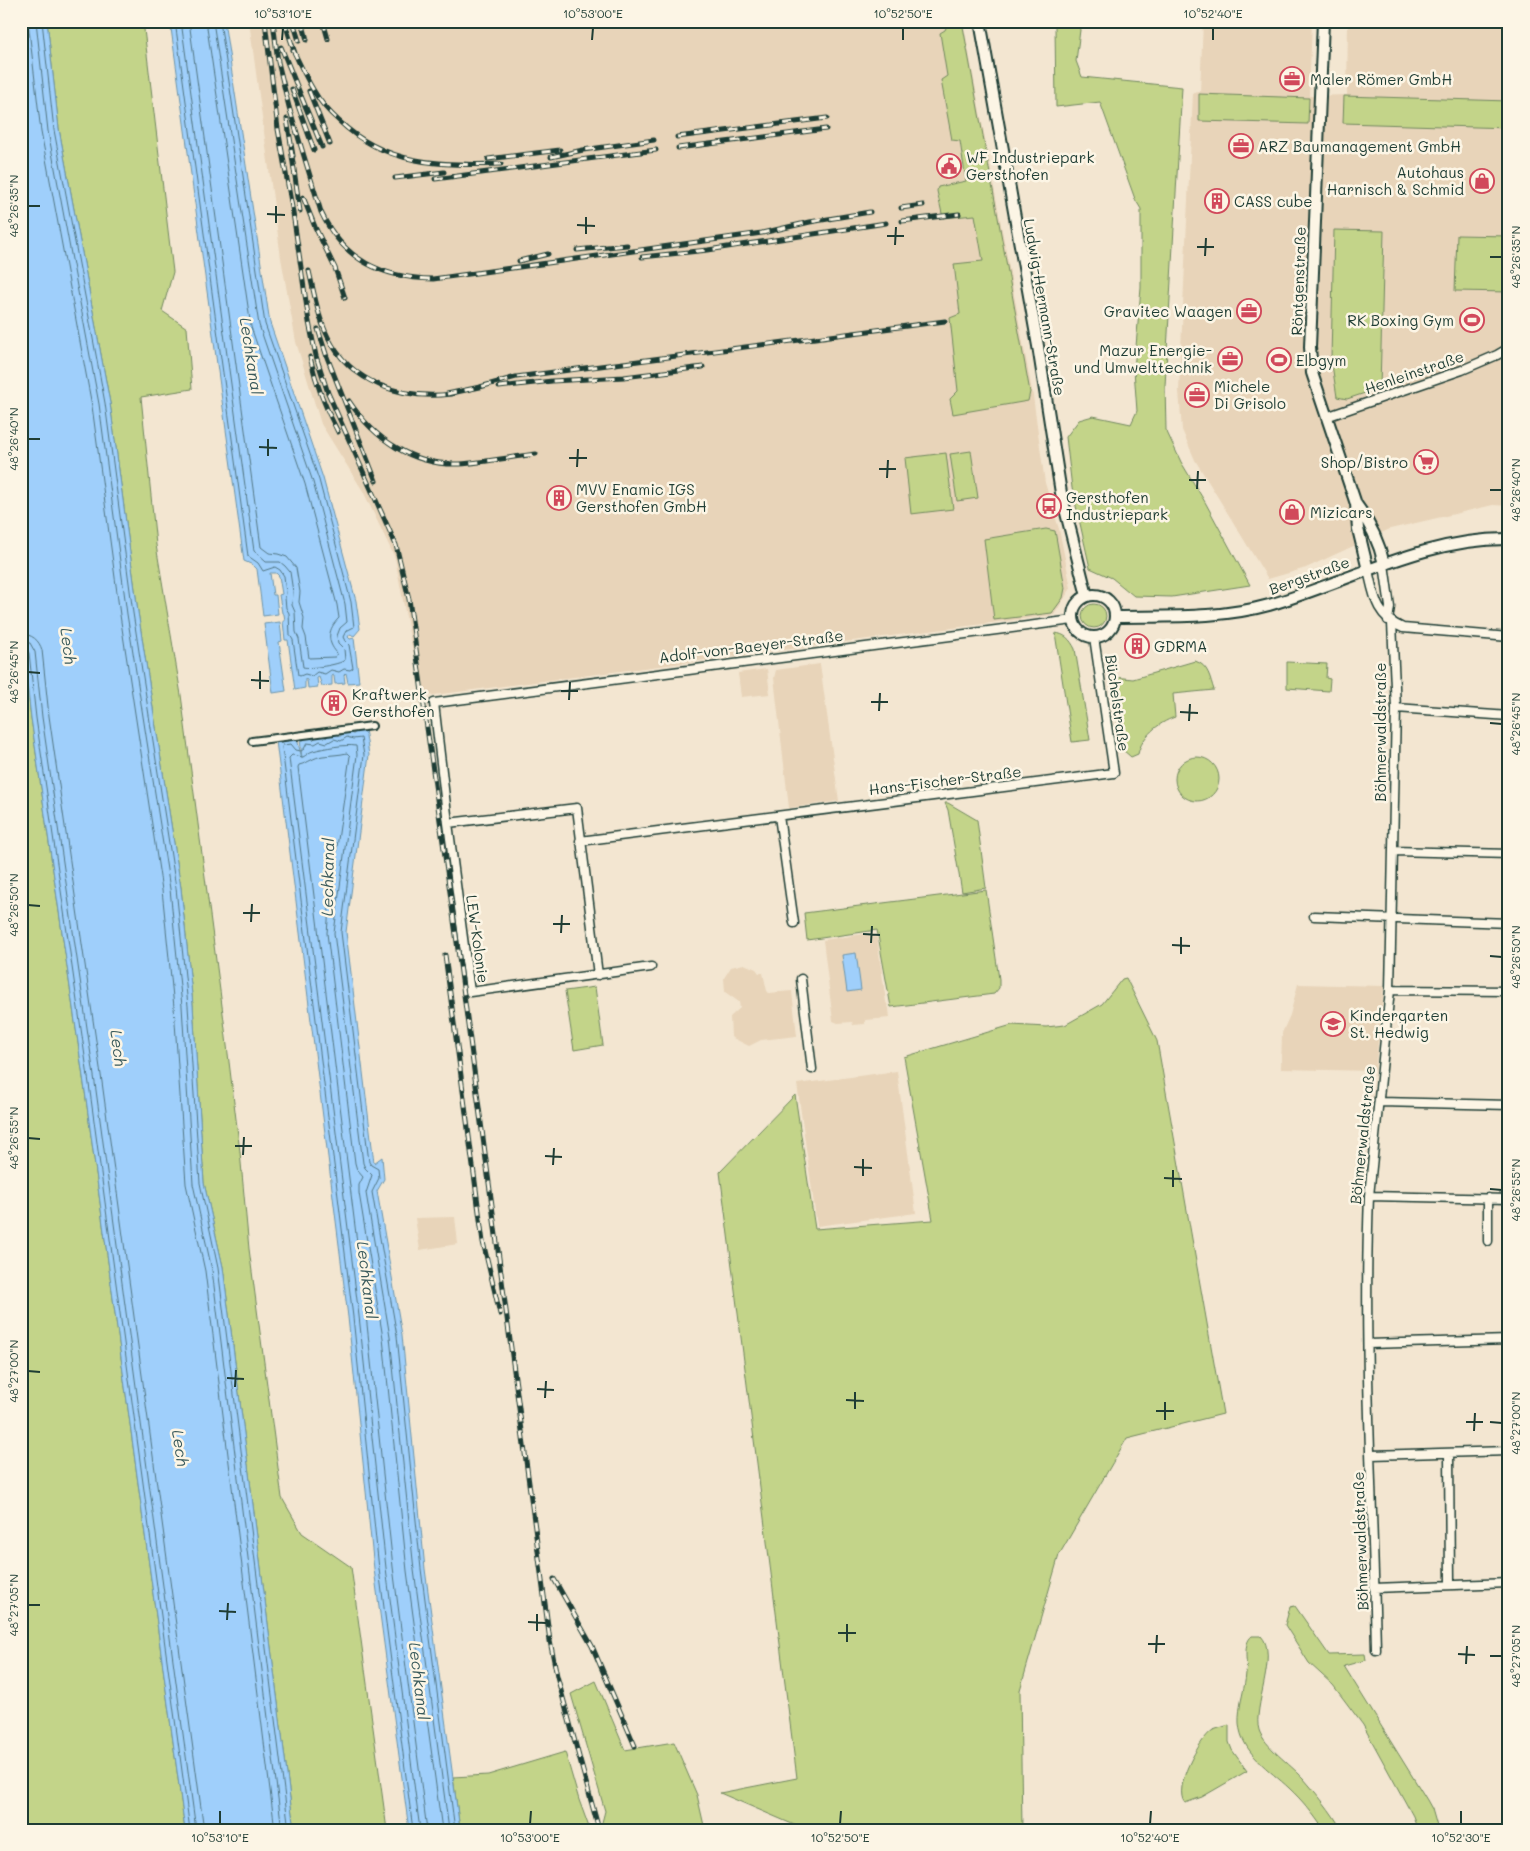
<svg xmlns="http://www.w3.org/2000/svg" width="1530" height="1851" font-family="Mali,sans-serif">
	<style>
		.built { fill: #e8d4b9 }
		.green { fill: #c3d489; stroke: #71885e }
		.water { fill: #9fcffb; stroke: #6c95ab }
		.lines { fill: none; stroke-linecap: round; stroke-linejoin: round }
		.shore { stroke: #527784; stroke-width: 1 }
		.pedestrian-casing { stroke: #1f3d34; stroke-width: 10 }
		.minor-casing { stroke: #1f3d34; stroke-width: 11 }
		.tertiary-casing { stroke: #1f3d34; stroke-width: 14 }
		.pedestrian { stroke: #fcf5e5; stroke-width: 6 }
		.minor { stroke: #fcf5e5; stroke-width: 8 }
		.tertiary { stroke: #fcf5e5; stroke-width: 10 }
		.rail-casing { stroke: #1f3d34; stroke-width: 5 }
		.rail { stroke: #fcf5e5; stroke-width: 3; stroke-dasharray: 9; stroke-linecap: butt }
		.ticks { fill: none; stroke: #1f3d34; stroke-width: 2 }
		.labels { text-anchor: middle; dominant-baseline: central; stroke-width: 5; stroke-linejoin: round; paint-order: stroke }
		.poi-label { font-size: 15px; fill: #1f3d34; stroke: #fcf5e5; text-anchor: start }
		.street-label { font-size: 15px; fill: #1f3d34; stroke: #fcf5e5 }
		.water-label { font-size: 16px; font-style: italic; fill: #395a5c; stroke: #fcf5e5 }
		.neatline { fill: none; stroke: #1f3d34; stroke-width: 2 }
		.ticks-label { font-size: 12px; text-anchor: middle; fill: #1f3d34 }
	</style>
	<rect width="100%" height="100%" fill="#f3e6d1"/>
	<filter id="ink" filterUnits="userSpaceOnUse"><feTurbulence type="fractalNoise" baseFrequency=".02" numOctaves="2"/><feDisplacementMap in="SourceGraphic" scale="10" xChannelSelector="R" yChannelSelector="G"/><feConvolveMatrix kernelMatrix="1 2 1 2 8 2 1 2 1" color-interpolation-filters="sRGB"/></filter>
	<g filter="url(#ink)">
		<!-- built -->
		<path class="built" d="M249,21H963L1033,396L1045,483L1059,529L1071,588L1054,615L426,696L411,643L395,558L363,491L321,424L296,342L281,258Z
			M1203,21H1312L1309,96L1347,95L1348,21H1509V506L1493,505L1390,529L1306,568L1268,579L1195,460L1182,430L1179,391L1193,93L1200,92Z
			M820,664L839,801L789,808L774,678L776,670Z
			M767,669L770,694L741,697L738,673Z
			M870,933L877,937L886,1002L889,1008L890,1018L865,1020V1024L853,1025L852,1022L838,1023L833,1021L823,940Z
			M744,964L756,969L759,973H763L767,991L769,993L792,991L797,1036L761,1040L749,1046L731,1037L730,1017L740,1008L739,1002L725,992L724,978L731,967Z
			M1298,984L1384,986L1375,1071L1281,1069L1282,1033L1290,1015Z
			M897,1071L916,1213L817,1226L797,1084Z
			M455,1217L458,1244L420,1250L415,1218Z"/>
		<!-- green -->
		<path class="green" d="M47,21H143L173,272L162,311L187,328L192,389L141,397L156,545L181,695L224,1021L240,1152L249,1249L282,1498L302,1533L351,1567L387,1830H294L223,1267L204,1183L193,1005L181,888L138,612L110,403L59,129Z
			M949,21H962L1030,392L1028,401L953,414L950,399L958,391L950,318L960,314L954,264L983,261L975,215L943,218L937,191L938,187L966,181L960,141L952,140L941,80L947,76L940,33L945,30Z
			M1044,21H1078L1080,30L1076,61L1082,77L1182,87L1165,386L1166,430L1181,462L1205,502L1250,585L1172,597L1134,596L1112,578L1090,568L1072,488L1066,437L1079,420L1093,416L1131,424L1137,411L1134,370L1141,288V209L1135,199L1100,102L1056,107L1055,25Z
			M1199,94L1309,98L1308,124L1199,121Z
			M1344,96L1509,101V128L1343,123Z
			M1334,230L1384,231L1380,388L1347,399L1337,397L1331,358Z
			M1457,235L1509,236V292L1455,291Z
			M971,451L978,498L957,501L950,454Z
			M946,453L953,509L911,514L905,458Z
			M1046,529L1055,531L1065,588L1063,598L1052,613L994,620L984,539Z
			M1082 616a12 12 0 1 1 24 0a12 12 0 1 1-24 0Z
			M21,631L31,718L84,1084L185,1830H21Z
			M1055,633C1065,634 1070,639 1075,649L1090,740L1072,742Z
			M1195,661C1209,665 1210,679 1214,690L1173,694L1175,717C1158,723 1142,736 1138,754L1131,757L1123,750L1121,743L1112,679L1114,677L1133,679Z
			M1287,662L1327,664L1326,678L1330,679L1329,691L1287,688Z
			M1175 779a22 22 0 1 1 44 0a22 22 0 1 1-44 0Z
			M945,803H948L977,820L986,888L962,892L948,810Z
			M986,890L999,979V988L994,994L891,1007L877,930L807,940L804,913Z
			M1126,978L1157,1041L1223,1414L1127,1438L1059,1555L1020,1690L1022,1830H806L720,1793L797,1778L720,1172L795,1095L815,1229L933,1220L904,1057L1012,1025L1046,1027L1065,1025L1102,1004L1122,979Z
			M595,987L603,1045L574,1050L565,991Z
			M1295,1606L1329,1655L1365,1654L1366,1660L1344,1666L1427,1800L1432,1809L1438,1830H1418L1413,1816L1363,1725L1333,1685L1309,1663L1285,1625L1290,1607Z
			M1252,1636H1261C1279,1654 1252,1709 1259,1730C1264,1746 1291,1765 1303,1778C1317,1794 1331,1811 1342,1830H1324C1314,1815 1303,1801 1289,1788C1270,1770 1241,1753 1239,1723C1238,1706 1245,1690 1246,1673C1248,1662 1242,1644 1252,1636Z
			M596,1681L625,1750L674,1742L697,1795L705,1830H600L605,1811L571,1694Z
			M1229,1725V1742L1232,1750L1247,1771L1202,1797L1185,1803C1172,1789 1199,1739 1213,1730C1218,1728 1224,1727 1229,1725Z
			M565,1752L579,1800L590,1830H460L453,1777L488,1775Z"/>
		<!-- water -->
		<path class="water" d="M21,21H47L59,129L110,403L138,612L181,888L193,1005L204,1183L223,1267L294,1830H185L84,1084L31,718L21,631Z
			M170,21H224L270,323L323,478L356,601L360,629L354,636L350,634L348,637L350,639L354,638L359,682L348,683L346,673L344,675L345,683L335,684L334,676L332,675V685L322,686L319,677L317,678L318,687L308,688L307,680L305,679V688L295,690L288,640H285L283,621H285L284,614L282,613L279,595L282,594L279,576L276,573H270L273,595H276L278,614L263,616L257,569L253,565L244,561Z
			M280,622L282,641L279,642L286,691L273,693L264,624Z
			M365,729L369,755L346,932L374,1163L382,1157L384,1179L377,1191L402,1335L425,1569L460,1830H409L374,1569L348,1317L276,741L297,738L302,759L300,738L311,736L313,740L314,739V736L325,735L326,738L327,737L328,734L338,733L339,736H341V733L351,731L352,734H354V731Z
			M856,953L861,990L847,992L842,955Z"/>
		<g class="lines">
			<!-- shore -->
			<path class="shore" d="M28,21L41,132L92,406L120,615L162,890L174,1007L186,1184L205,1271L275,1830
				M36,21L48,131L99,404L127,614L170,889L182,1006L193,1184L212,1270L282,1830
				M42,21L54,130L105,403L133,613L176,888L188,1006L200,1183L218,1268L289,1830
				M175,21L248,556L258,563L263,571L275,567L280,570L284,576L286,593L285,598L286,608L289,613L290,635L293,640L298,675L300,676L305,674L312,676L317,672L325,674L331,670L339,672L344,669L350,670L353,668L349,645L345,641L343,637L346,631L354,627L351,602L319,480L265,324L220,21
				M181,21L254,551L266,562H280L285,566L290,572L293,592L292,605L295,612L296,632L299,639L303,667C310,669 339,665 345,660L344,649L338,643L337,636L340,628L347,622L345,604L313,482L259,325L213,21
				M189,21L261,547L269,553L278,554L287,557L296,568L300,592L299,602L304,618L303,629L306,637L309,658L335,657L337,653C326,641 328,629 339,618L337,605L305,484L251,327L206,21
				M21,634C32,634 39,640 42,650L49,716L102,1082L204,1830
				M21,641L30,643L35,652L42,717L95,1083L196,1830
				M21,647L26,648L29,653L36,718L89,1084L190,1830
				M413,1830L379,1569L353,1317L282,747L283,745L291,744L296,750L301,751L304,749L307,743L315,744L320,741L327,743L334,739L341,741L347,737L353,739L361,738L364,755L341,932L369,1162L371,1165L378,1169L379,1178L372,1192L397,1336L421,1569L455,1830
				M420,1830L386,1568L359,1316L289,758L292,755L303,757C307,755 309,752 313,751C323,748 346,744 356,746L357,755L334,933L363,1163L365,1168L372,1175L366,1193L390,1337L414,1570L449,1830
				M427,1830L393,1567L366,1315L298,767L299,765C308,763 314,757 323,756C331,755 339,755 347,753L350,756L330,896L327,933L355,1163L357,1170L363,1177L359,1185V1193L383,1338L407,1571L442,1830"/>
			<defs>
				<path id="pedestrian" d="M296,736L372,726
					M252,741L292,736"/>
				<path id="minor" d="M1326,417L1462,370L1497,355L1509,348
					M1384,564L1390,607L1388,620
					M1368,570C1374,596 1376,617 1403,628L1509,637
					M1396,708L1509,716
					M779,816L794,923
					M448,823L434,703L1073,620
					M580,841L1114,773L1094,637
					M1394,851L1509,854
					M1314,916L1509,923
					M598,975L577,808L448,823L470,992L651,967
					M801,979L812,1069
					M1390,990L1509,991
					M1380,1102L1509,1105
					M1369,1196L1509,1199
					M1488,1241V1198
					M1368,1344L1509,1340
					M1449,1453L1450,1584
					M1371,1455L1509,1451
					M1374,1588L1509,1583
					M1376,1650C1373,1499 1363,1347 1369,1196L1390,990L1396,708L1392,623"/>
				<path id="tertiary" d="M980,21L1038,346L1061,493L1087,596
					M1323,21L1310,347L1312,373L1356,504L1358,529L1368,570
					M1356,504C1370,523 1379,541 1384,564
					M1073 616a21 21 0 1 1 42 0a21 21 0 1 1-42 0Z
					M1115,617C1166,616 1219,619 1269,605C1349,582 1424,538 1509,539"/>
			</defs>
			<!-- pedestrian casing -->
			<use href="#pedestrian" class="pedestrian-casing"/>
			<!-- minor casing -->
			<use href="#minor" class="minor-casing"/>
			<!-- tertiary casing -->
			<use href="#tertiary" class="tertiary-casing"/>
			<!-- pedestrian -->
			<use href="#pedestrian" class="pedestrian"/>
			<!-- minor -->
			<use href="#minor" class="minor"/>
			<!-- tertiary -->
			<use href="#tertiary" class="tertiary"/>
			<defs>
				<path id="rail" d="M265,21L278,129L293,213L309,322L316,356L328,393L396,545L409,599L456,935L550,1641L557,1676L599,1830
					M273,21L278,62L289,107L321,212C343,260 382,278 433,279L762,233L810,222L870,212
					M284,21L296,56
					M293,21L299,41
					M302,21L307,40
					M323,21L328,39
					M281,47L322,147
					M293,50C300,64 306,78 314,91C320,102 330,113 339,121C385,165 440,166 501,164
					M292,89L314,150
					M309,91L330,144
					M287,119L293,156
					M677,137L827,118
					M678,148L826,129
					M291,149L300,211
					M551,157L583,150L654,140
					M488,159L560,150
					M395,178L444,172
					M435,179L656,150
					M303,197L315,227L335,268L345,298
					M901,208L923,205
					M902,221L959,214
					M577,250L627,245
					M642,257L708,250L886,223
					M519,261L548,254
					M309,271C314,293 318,317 328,337C351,384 403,400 452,394
					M318,329L327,357L376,481
					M310,357C316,383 325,408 338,432
					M499,387L552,381L624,377L703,367
					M447,394L480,387L516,377L945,321
					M349,401C374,439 413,466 460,464C485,462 511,457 536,454
					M445,955L483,1242L500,1314
					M554,1579L592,1646L635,1746"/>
			</defs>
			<!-- rail casing -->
			<use href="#rail" class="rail-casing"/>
			<!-- rail -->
			<use href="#rail" class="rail"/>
		</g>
	</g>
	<!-- ticks -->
	<path class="ticks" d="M282,40L283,28M592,40L593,28M903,40V28M1213,40V28M28,206H40M267,214L285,215M276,223V206M577,225L595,226M586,234V217M887,236H904M895,245L896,227M1197,247H1214M1205,256L1206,238M1490,257H1502M28,439H40M259,447L277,448M268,456V439M569,458H587M577,467L578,449M879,469H896M887,478L888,460M1189,480H1206M1197,489L1198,471M1490,490H1502M28,672L40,673M251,680L269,681M260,689V671M561,691H578M569,700L570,682M871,702H888M879,711L880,693M1180,712L1198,713M1189,721L1190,704M1490,723L1502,724M28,905L40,906M243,913H260M251,922L252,904M553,924H570M561,933L562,915M863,934L880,935M871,943L872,926M1172,945L1190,946M1181,954V937M1490,956L1502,957M28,1138L40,1139M235,1146H252M243,1155L244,1137M545,1156L562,1157M553,1165L554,1148M854,1167L872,1168M863,1176V1159M1164,1178L1182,1179M1173,1187V1170M1490,1189L1502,1190M28,1371L40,1372M227,1378L244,1379M235,1387L236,1370M537,1389L554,1390M545,1398L546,1381M846,1400L864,1401M855,1409V1392M1156,1411H1174M1165,1420V1402M1466,1422H1483M1490,1422L1502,1423M1474,1431L1475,1413M28,1605H40M219,1611L236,1612M227,1620L228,1603M528,1622L546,1623M537,1631V1614M838,1633H856M847,1642V1624M1148,1644H1165M1156,1653L1157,1635M1458,1654L1475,1655M1490,1656H1502M1466,1664L1467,1646M220,1824V1811M530,1824L531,1811M840,1824L841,1811M1150,1824L1151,1811M1461,1824V1811"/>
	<!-- icons -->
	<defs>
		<symbol id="office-ring" viewBox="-11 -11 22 22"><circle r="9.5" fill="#fcf5e5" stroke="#d1495b" stroke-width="1.5"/><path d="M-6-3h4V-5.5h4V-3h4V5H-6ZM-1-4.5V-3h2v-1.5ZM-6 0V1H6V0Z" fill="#d1495b"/></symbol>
		<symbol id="civic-ring" viewBox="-11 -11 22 22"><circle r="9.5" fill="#fcf5e5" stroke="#d1495b" stroke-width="1.5"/><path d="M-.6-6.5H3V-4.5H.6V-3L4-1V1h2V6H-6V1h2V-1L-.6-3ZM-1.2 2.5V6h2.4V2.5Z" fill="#d1495b"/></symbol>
		<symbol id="shop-ring" viewBox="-11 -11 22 22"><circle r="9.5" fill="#fcf5e5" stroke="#d1495b" stroke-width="1.5"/><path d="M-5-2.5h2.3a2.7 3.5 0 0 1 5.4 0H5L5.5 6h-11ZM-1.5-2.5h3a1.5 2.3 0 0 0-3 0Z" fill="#d1495b"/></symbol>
		<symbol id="building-ring" viewBox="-11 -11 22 22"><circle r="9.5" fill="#fcf5e5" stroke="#d1495b" stroke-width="1.5"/><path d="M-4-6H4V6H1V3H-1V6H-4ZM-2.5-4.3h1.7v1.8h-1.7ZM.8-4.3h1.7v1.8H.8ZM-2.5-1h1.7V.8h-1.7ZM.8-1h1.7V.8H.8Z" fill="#d1495b"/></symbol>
		<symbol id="stadium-ring" viewBox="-11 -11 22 22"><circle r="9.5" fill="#fcf5e5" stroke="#d1495b" stroke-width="1.5"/><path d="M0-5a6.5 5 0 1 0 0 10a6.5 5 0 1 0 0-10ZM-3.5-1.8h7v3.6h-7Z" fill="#d1495b"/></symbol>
		<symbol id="supermarket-ring" viewBox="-11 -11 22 22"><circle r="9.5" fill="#fcf5e5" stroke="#d1495b" stroke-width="1.5"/><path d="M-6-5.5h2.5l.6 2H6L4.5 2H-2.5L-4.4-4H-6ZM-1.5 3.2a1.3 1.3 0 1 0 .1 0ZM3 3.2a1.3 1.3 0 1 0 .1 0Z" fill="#d1495b"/></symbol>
		<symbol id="bus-ring" viewBox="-11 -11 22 22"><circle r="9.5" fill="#fcf5e5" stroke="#d1495b" stroke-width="1.5"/><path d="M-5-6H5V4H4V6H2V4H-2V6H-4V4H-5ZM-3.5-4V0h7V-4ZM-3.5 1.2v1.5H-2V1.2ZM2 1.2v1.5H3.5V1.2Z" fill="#d1495b"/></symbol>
		<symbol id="school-ring" viewBox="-11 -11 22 22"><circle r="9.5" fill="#fcf5e5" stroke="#d1495b" stroke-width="1.5"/><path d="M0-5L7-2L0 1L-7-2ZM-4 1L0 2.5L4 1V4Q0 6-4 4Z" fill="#d1495b"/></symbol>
	</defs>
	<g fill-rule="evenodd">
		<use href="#office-ring" x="1278" y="65" width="28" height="28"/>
		<use href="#office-ring" x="1227" y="132" width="28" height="28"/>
		<use href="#civic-ring" x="935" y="152" width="28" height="28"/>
		<use href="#shop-ring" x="1468" y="167" width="28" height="28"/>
		<use href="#building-ring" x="1203" y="187" width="28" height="28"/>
		<use href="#office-ring" x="1235" y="297" width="28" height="28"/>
		<use href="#stadium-ring" x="1458" y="306" width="28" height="28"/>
		<use href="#office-ring" x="1216" y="345" width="28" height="28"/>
		<use href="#stadium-ring" x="1265" y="346" width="28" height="28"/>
		<use href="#office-ring" x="1183" y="381" width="28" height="28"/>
		<use href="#supermarket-ring" x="1412" y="448" width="28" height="28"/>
		<use href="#building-ring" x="545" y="484" width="28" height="28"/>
		<use href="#bus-ring" x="1035" y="492" width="28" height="28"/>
		<use href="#shop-ring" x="1278" y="498" width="28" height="28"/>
		<use href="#building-ring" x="1123" y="632" width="28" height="28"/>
		<use href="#building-ring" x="320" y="689" width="28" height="28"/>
		<use href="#school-ring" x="1319" y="1010" width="28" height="28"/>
	</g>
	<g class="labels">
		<!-- poi labels -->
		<g class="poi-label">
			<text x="1310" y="79">Maler Römer GmbH</text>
			<text x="1258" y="146">ARZ Baumanagement GmbH</text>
			<text x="966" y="157">WF Industriepark<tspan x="966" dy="17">Gersthofen</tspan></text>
			<text x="1464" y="172" text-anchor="end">Autohaus<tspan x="1464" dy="17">Harnisch &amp; Schmid</tspan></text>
			<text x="1234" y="201">CASS cube</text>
			<text x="1232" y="311" text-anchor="end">Gravitec Waagen</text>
			<text x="1454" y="320" text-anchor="end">RK Boxing Gym</text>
			<text x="1212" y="350" text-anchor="end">Mazur Energie-<tspan x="1212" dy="17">und Umwelttechnik</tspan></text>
			<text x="1296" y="360">Elbgym</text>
			<text x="1214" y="386">Michele<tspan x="1214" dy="17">Di Grisolo</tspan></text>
			<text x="1408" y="462" text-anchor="end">Shop/Bistro</text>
			<text x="576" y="489">MVV Enamic IGS<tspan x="576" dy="17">Gersthofen GmbH</tspan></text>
			<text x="1066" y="497">Gersthofen<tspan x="1066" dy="17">Industriepark</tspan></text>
			<text x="1310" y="512">Mizicars</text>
			<text x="1154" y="646">GDRMA</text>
			<text x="352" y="694">Kraftwerk<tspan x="352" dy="17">Gersthofen</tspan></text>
			<text x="1350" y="1015">Kindergarten<tspan x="1350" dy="17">St. Hedwig</tspan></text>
		</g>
		<!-- street labels -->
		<g class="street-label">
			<text transform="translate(1298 281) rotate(-88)">Röntgenstraße</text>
			<text transform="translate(1045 307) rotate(80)">Ludwig-Hermann-Straße</text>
			<text transform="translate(1414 372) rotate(-19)">Henleinstraße</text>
			<text transform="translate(1309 575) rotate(-20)">Bergstraße</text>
			<text transform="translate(751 646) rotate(-7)">Adolf-von-Baeyer-Straße</text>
			<text transform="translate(1118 703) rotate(82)">Büchelstraße</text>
			<text transform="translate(1380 732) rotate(-90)">Böhmerwaldstraße</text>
			<text transform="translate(945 780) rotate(-7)">Hans-Fischer-Straße</text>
			<text transform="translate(478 939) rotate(82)">LEW-Kolonie</text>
			<text transform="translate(1362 1135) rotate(-84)">Böhmerwaldstraße</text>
			<text transform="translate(1360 1541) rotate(-92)">Böhmerwaldstraße</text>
		</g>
		<!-- water labels -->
		<g class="water-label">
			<text transform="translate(252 356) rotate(81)">Lechkanal</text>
			<text transform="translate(69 646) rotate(83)">Lech</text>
			<text transform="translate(327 877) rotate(-89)">Lechkanal</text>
			<text transform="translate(119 1048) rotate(83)">Lech</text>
			<text transform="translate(368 1280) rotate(83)">Lechkanal</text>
			<text transform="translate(181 1448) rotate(81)">Lech</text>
			<text transform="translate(420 1681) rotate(83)">Lechkanal</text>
		</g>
	</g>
	<!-- margin -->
	<rect width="1530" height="1851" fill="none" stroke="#fcf5e5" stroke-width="55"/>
	<rect x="28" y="28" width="1474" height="1796" class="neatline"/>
	<g class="ticks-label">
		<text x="283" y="18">10°53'10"E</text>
		<text x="593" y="18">10°53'00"E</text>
		<text x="903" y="18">10°52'50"E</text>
		<text x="1213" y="18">10°52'40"E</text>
		<text transform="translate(14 206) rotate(-90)" y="4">48°26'35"N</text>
		<text transform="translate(1516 257) rotate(-90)" y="4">48°26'35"N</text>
		<text transform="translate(14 439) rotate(-90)" y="4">48°26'40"N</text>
		<text transform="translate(1516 490) rotate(-90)" y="4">48°26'40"N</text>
		<text transform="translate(14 672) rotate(-90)" y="4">48°26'45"N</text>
		<text transform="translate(1516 724) rotate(-90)" y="4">48°26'45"N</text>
		<text transform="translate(14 905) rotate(-90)" y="4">48°26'50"N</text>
		<text transform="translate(1516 957) rotate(-90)" y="4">48°26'50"N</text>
		<text transform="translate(14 1138) rotate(-90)" y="4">48°26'55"N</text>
		<text transform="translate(1516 1190) rotate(-90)" y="4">48°26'55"N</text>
		<text transform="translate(14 1371) rotate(-90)" y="4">48°27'00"N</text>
		<text transform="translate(1516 1423) rotate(-90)" y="4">48°27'00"N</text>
		<text transform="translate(14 1605) rotate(-90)" y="4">48°27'05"N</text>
		<text transform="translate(1516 1656) rotate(-90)" y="4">48°27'05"N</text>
		<text x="220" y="1842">10°53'10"E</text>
		<text x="530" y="1842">10°53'00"E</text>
		<text x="840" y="1842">10°52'50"E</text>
		<text x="1150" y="1842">10°52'40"E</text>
		<text x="1461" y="1842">10°52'30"E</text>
	</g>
</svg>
